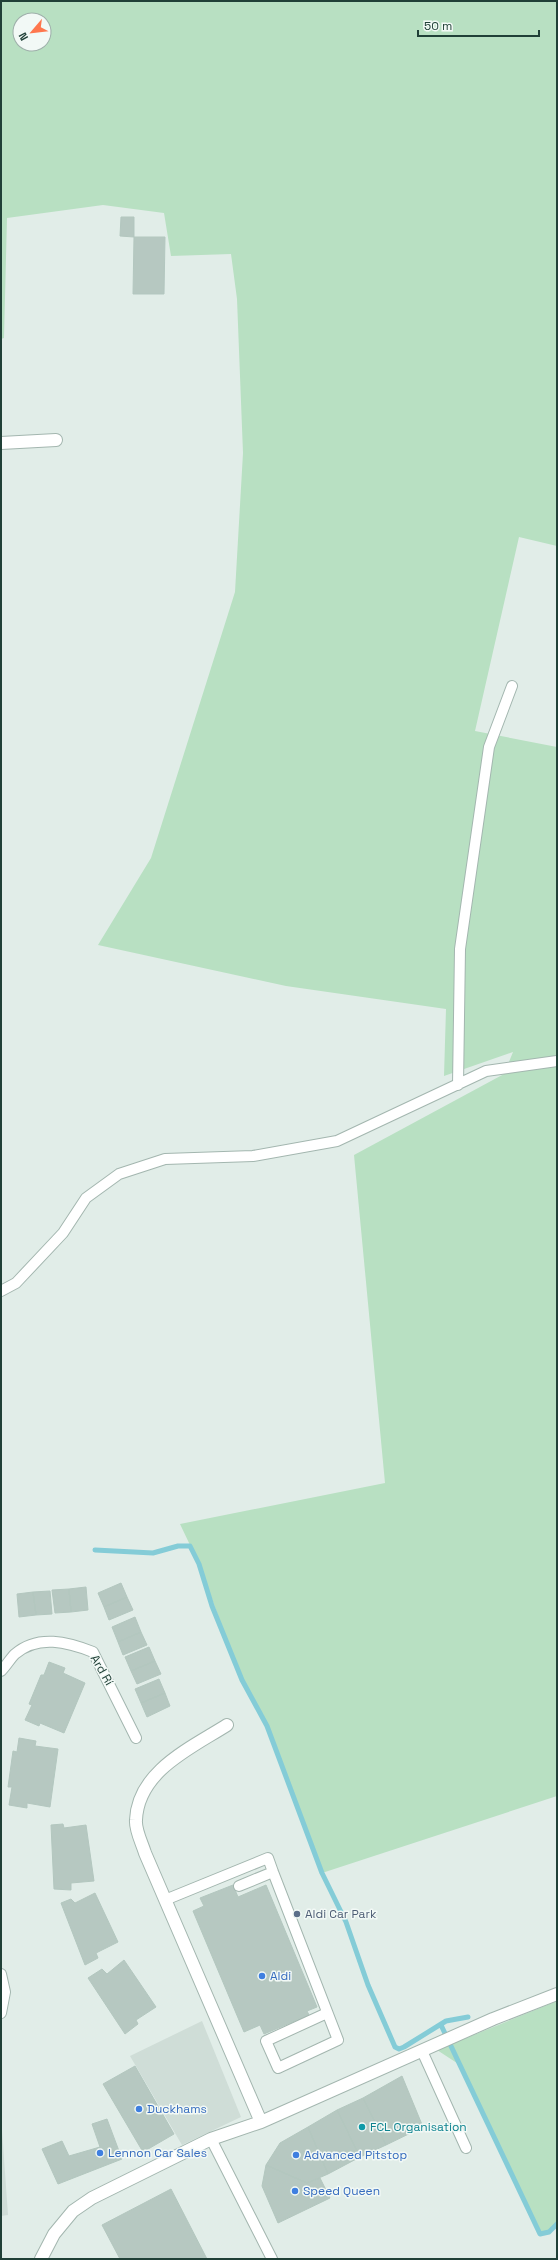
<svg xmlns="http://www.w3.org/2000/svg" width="558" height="2260" font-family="'Space Grotesk',sans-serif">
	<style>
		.built { fill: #cfddd7 }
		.green { fill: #b8e0c2; fill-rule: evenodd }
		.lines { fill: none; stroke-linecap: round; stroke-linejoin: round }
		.stream { stroke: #84ccd7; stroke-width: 5 }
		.building { fill: #b6c8c1; stroke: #b3c7bf }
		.lane-casing { stroke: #a3b6af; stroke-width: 12 }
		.street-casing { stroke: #a3b6af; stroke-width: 14 }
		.lane { stroke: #fff; stroke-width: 10 }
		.street { stroke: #fff; stroke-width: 12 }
		.service-dot { fill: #5c6f8a; stroke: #f2f9f6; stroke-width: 1.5 }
		.shop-dot { fill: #3f7fe0; stroke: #f2f9f6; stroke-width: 1.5 }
		.culture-dot { fill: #0f9aa8; stroke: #f2f9f6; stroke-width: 1.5 }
		.labels { text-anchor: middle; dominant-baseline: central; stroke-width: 3; stroke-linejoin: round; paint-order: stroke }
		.street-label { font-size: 12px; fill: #204037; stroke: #f2f9f6 }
		.service-label { font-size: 12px; fill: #4e5e75; stroke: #f2f9f6; text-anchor: start }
		.shop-label { font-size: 12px; fill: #366cbe; stroke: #f2f9f6; text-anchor: start }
		.culture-label { font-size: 12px; fill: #0d838f; stroke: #f2f9f6; text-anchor: start }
	</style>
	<rect width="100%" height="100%" fill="#e1ede8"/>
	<!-- built -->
	<path class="built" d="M202,2021L241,2117L182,2145L130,2056Z
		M1,2116L8,2215L1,2216Z"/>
	<!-- green -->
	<path class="green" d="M1,1H557V546L519,537L475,731L557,747V1796L322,1873L267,1726L242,1680L199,1564L180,1524L385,1483L354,1155L504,1074L513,1052L444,1076L446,1009L286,986L98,945L151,858L235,592L243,453L237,299L231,254L171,256L164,213L103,205L7,218L4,338L1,339ZM20,20H44V44H20Z
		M557,2001V2224L549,2232L540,2234L460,2065L437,2050Z"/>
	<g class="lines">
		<!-- stream -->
		<path class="stream" d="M95,1550L153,1553L178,1546H190L199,1564L212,1606L242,1680L267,1726L322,1873L346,1922L368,1985L395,2047L399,2049L404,2047L446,2021L468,2017
			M441,2025L540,2234L549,2232L557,2224"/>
	</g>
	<!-- building -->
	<path class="building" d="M121,217H134V237L120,236Z
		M134,237H165L164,294H133Z
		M121,1583L127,1597L104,1607L98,1593Z
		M86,1587L88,1610L71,1612L69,1589Z
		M69,1589L71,1612L55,1613L52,1590Z
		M50,1591L52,1614L36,1615L33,1592Z
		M33,1592L36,1615L19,1617L17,1594Z
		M127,1597L133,1610L109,1620L104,1607Z
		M135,1617L141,1632L118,1642L112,1627Z
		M141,1632L147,1645L123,1655L118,1642Z
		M149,1647L155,1661L131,1671L125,1657Z
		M155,1661L161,1674L137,1684L131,1671Z
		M49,1662L65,1668L63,1673L85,1683L64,1733L40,1723L39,1726L25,1720L32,1705L29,1704L41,1675H44Z
		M159,1679L165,1693L141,1703L135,1689Z
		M165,1693L170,1706L147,1717L141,1703Z
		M19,1738L36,1741L35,1746L58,1749L50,1807L27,1803V1808L9,1805L12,1787H8L13,1751L17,1752Z
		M63,1824L64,1828L86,1825L94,1881L71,1883V1890L54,1889L51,1825Z
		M233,1885L238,1897L266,1885L317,2007L307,2011L309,2015L264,2034L260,2025L244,2032L193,1911L204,1906L200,1898Z
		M95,1893L118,1942L96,1953L98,1958L85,1965L61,1903L71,1899L75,1903Z
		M124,1960L156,2007L136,2020L138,2024L125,2034L88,1978L102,1969L107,1974Z
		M135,2066L174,2134L143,2152L103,2084Z
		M402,2076L423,2127L386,2145L363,2098Z
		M363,2098L386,2145L360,2157L337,2110Z
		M337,2110L360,2157L328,2174L308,2127Z
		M107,2119L122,2159L58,2184L42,2149L62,2141L69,2156L100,2147L92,2124Z
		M308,2127L328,2174L307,2183L266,2165L280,2143Z
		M266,2165L307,2183L320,2178L330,2198L278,2223L262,2186Z
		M171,2189L207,2259H120L102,2225Z"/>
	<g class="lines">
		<defs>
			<path id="lane" d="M458,1085L460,949L489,747L512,686
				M1,1291L16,1283L63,1233L86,1198L119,1174L165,1159L253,1156L337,1141L486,1071L557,1061
				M1,1671C6,1666 10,1659 15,1654C38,1634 68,1642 93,1652L136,1738
				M239,1886L273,1872
				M165,1900L268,1858L273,1872L338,2040L278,2068L266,2041L327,2013
				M1,1974L5,1992L1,2013
				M422,2051L466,2148
				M211,2139L272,2259"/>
			<path id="street" d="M1,443L56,440
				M227,1725C191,1748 138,1771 136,1820C135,1830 142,1843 145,1853L261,2122
				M41,2259L54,2234L73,2211L92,2198L211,2139L261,2122L493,2019L557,1994"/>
		</defs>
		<!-- lane casing -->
		<use href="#lane" class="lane-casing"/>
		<!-- street casing -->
		<use href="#street" class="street-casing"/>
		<!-- lane -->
		<use href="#lane" class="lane"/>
		<!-- street -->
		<use href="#street" class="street"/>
	</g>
	<!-- markers -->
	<circle class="service-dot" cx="297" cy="1914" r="4"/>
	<g class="shop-dot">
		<circle cx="262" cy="1976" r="4"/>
		<circle cx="139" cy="2109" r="4"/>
		<circle cx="100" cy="2153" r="4"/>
		<circle cx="296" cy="2155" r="4"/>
		<circle cx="295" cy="2191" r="4"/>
	</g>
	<circle class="culture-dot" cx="362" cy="2127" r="4"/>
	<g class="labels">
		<!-- street labels -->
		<g class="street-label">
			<text transform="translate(102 1670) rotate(60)">Ard Rí</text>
		</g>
		<!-- service labels -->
		<g class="service-label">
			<text x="305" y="1914">Aldi Car Park</text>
		</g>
		<!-- shop labels -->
		<g class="shop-label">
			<text x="270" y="1976">Aldi</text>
			<text x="147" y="2109">Duckhams</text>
			<text x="108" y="2153">Lennon Car Sales</text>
			<text x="304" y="2155">Advanced Pitstop</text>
			<text x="303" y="2191">Speed Queen</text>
		</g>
		<!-- culture labels -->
		<g class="culture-label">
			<text x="370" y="2127">FCL Organisation</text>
		</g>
	</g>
	<!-- border -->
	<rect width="558" height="2260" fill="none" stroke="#204037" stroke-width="4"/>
	<!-- north arrow -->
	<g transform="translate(32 32) rotate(242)"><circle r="19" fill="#f2f9f6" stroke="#9eafaa"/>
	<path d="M0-3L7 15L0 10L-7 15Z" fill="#fe774e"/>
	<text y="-6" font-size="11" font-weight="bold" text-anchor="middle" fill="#204037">N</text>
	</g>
	<!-- scale -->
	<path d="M418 30v6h121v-6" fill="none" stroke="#204037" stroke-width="2"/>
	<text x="424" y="30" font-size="12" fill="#204037" stroke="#f2f9f6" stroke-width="3" paint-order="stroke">50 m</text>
</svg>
